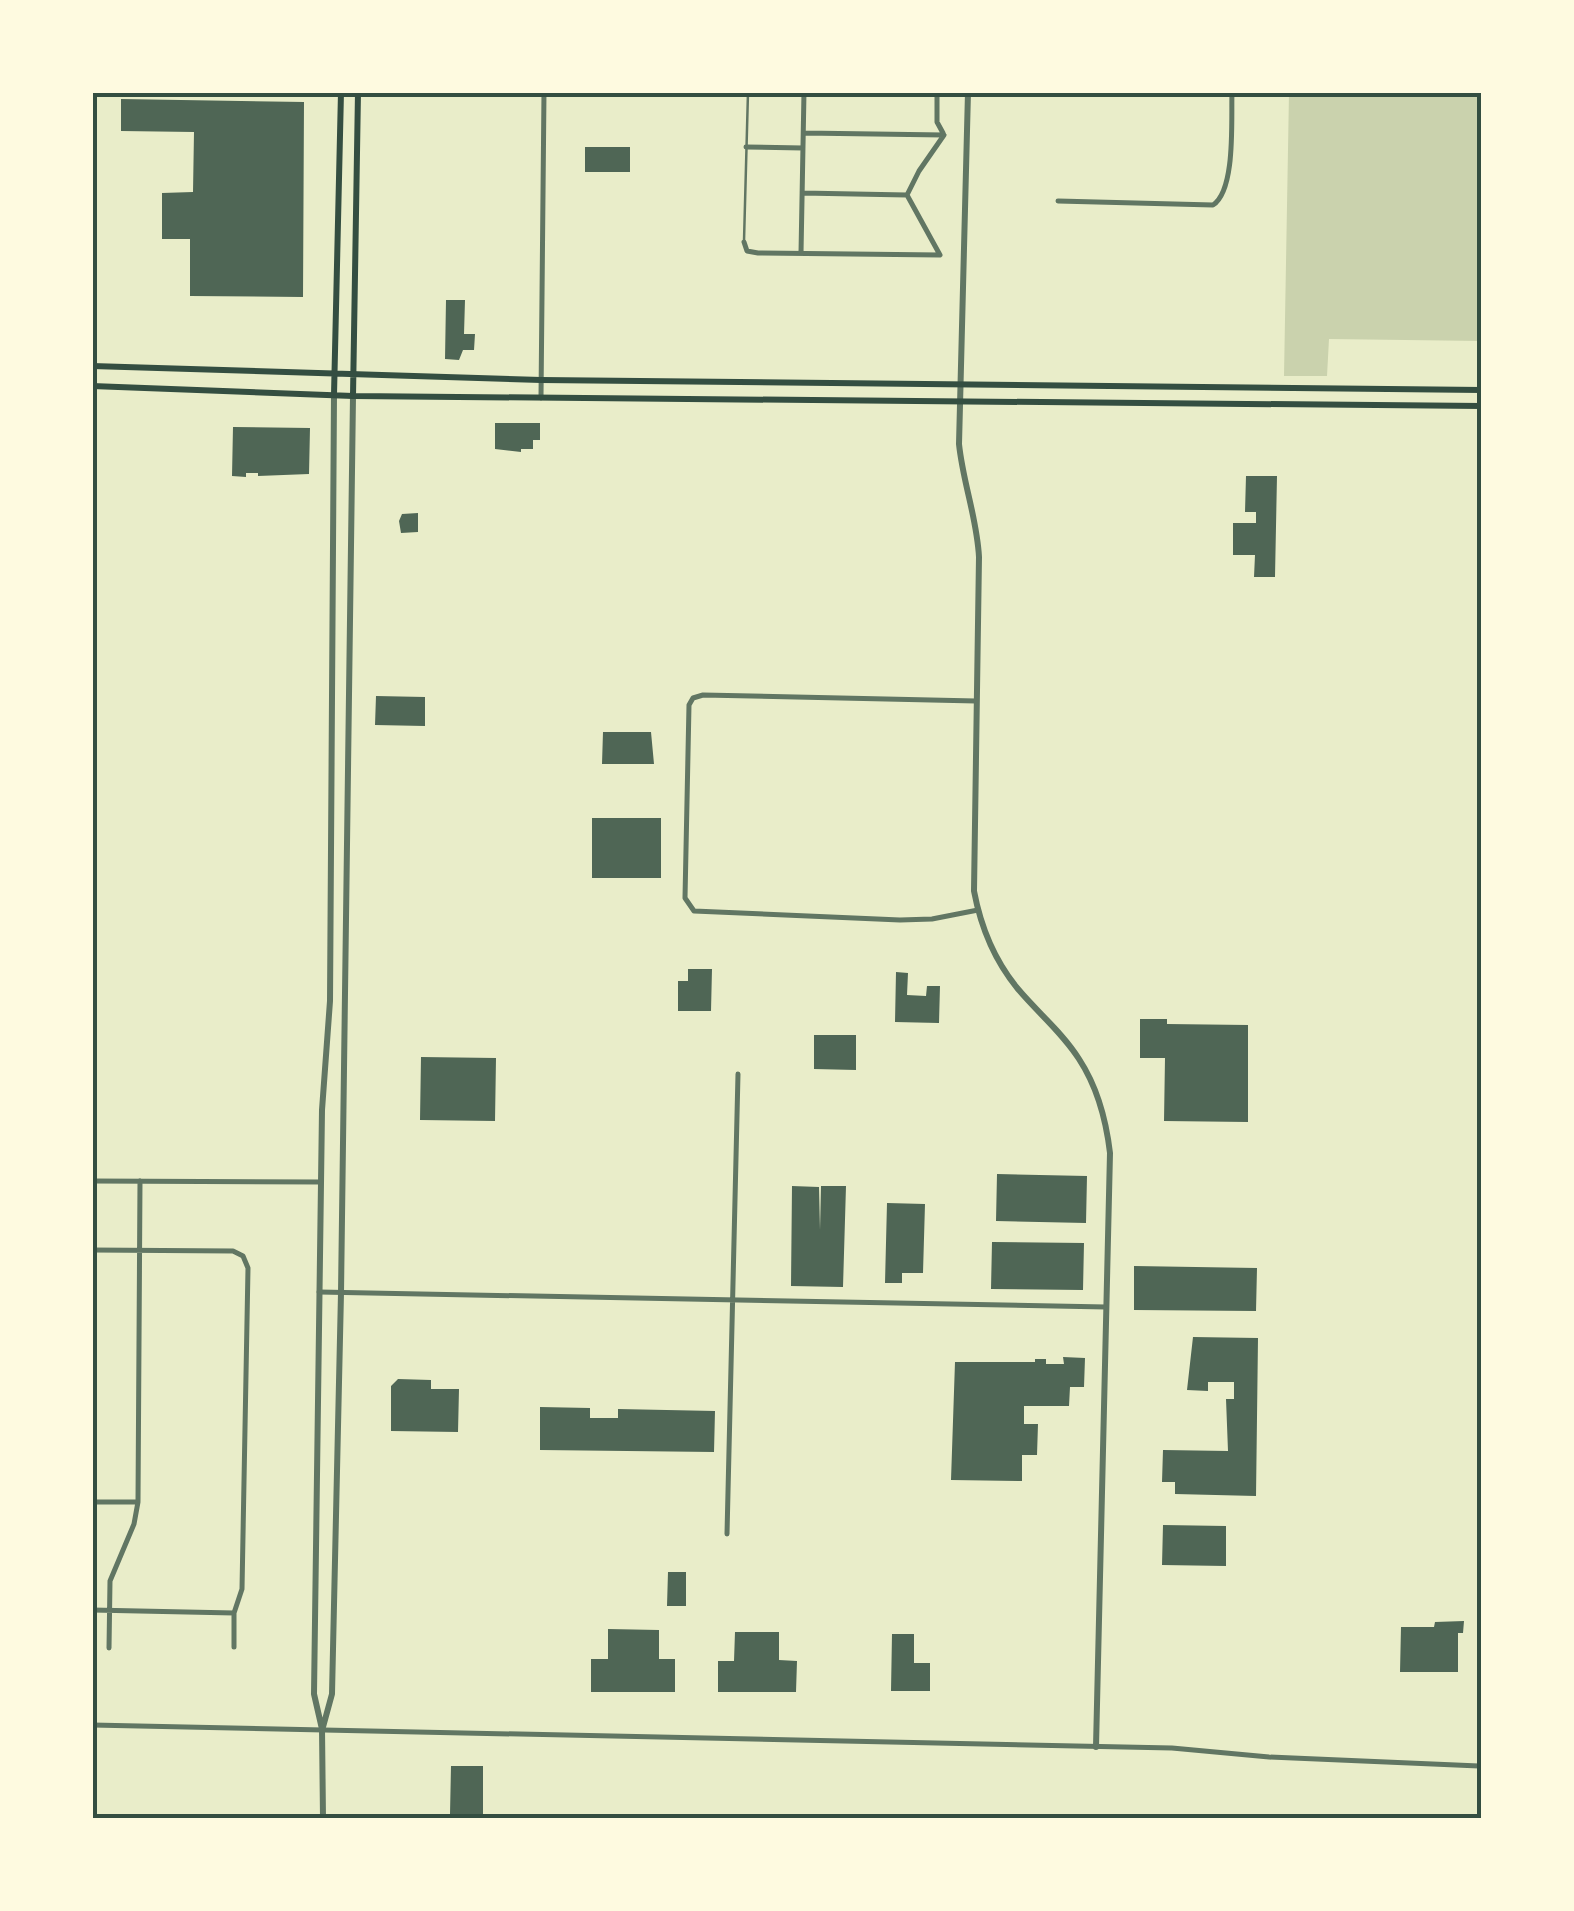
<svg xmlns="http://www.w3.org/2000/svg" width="1574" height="1911" font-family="'Open Sans',sans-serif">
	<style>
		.green { fill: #cad2ad }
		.building { fill: #4f6655 }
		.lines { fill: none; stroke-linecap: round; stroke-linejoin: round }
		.service { stroke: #617663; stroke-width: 2.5 }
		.minor { stroke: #617663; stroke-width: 5 }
		.tertiary { stroke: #617663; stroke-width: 6 }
		.secondary { stroke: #344e41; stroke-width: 6 }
		.neatline { fill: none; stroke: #344e41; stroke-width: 4 }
	</style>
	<rect width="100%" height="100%" fill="#e9edc9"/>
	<!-- green -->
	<path class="green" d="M1289,93H1481V341L1329,339L1327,376H1284Z"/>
	<!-- building -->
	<path class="building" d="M121,99L304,102L303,297L190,296V239H162V193L193,192L194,132L121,131Z
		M585,147H630V172H585Z
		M446,300H465L464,334H475L474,350H463L459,360L445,359Z
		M495,423H540V440H533V449H521V452L495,449Z
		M233,427L310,428L309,474L258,476V473H246V477L232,476Z
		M1246,476H1277L1275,577H1254L1255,555H1233V523H1256V512H1245Z
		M418,513V532L401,533L399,521L402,514Z
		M376,696L425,697V726L375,725Z
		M603,732H651L654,764H602Z
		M592,818H661V878H592Z
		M688,969H712L711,1011H678V981H688Z
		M896,972L908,973L907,995L926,996L927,986H940L939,1023L895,1022Z
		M1140,1019H1167V1024L1248,1025V1122L1164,1121L1165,1058H1140Z
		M814,1035H856V1070L814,1069Z
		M421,1057L496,1058L495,1121L420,1120Z
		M997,1174L1087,1176L1086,1223L996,1221Z
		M792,1186L819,1187L820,1230L821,1186H846L843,1287L791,1286Z
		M887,1203L925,1204L923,1273H902V1283H885Z
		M992,1242L1084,1243L1083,1290L991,1289Z
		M1134,1266L1257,1268L1256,1311L1134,1310Z
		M1193,1337L1258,1338L1256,1496L1175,1494V1482H1162L1163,1450L1228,1451L1226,1399H1234V1382H1208V1391L1187,1390Z
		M1063,1357L1085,1358L1084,1387H1070L1069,1406H1024V1424H1038L1037,1455H1022V1481L951,1480L955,1362H1035V1359H1046V1364H1064Z
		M398,1379L431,1380V1389H459L458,1432L391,1431V1386Z
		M540,1407L590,1408V1418H618V1409L715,1411L714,1452L540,1450Z
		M1163,1525L1226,1526V1566L1162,1565Z
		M668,1572H686V1606H667Z
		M1464,1621L1463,1633H1458V1672H1400L1401,1627H1434L1435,1622Z
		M608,1629L659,1630V1659H675V1692H591V1659H608Z
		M735,1632H779V1660L797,1661L796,1692H718V1661H734Z
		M892,1634H914V1663H930V1691H891Z
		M451,1766H483V1814H450Z"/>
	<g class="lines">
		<!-- service -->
		<path class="service" d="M744,241L748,92"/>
		<!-- minor -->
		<path class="minor" d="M937,92V122L943,133
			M804,133L944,135
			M746,147L803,148
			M802,193L907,195
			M1058,201L1213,205C1236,190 1231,119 1232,92
			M744,242L747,251L758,253L940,255
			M801,253L804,92
			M940,255L907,195L919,171L944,135
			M541,398L544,92
			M976,701L703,695L693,698L689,705L685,898L694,911L900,920L932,919L978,910
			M92,1181L321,1182
			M92,1250L233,1251L243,1256L248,1268L242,1589L234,1613V1647
			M319,1292L1106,1307
			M92,1502H138
			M727,1534L738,1074
			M92,1610L234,1613
			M109,1648L110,1581L134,1524L138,1502L140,1181
			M92,1725L1172,1748L1269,1757L1479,1766"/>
		<!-- tertiary -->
		<path class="tertiary" d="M968,92L959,444C963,483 977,518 979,557L974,891C981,928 994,960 1018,989C1038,1013 1062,1032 1079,1059C1098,1088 1106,1119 1110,1153L1096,1747
			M323,1727L332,1694L341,1293L353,396
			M1479,1766L1482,1765
			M323,1818L322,1729L314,1694L322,1110L330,1001L334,395"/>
		<!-- secondary -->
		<path class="secondary" d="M92,366L541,380L1482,390
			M92,386L353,396L1482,406
			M334,395L341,92
			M353,396L358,92"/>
	</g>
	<!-- border -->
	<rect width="1574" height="1911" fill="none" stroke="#fefae0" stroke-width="190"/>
	<rect x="95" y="95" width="1384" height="1721" class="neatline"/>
</svg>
